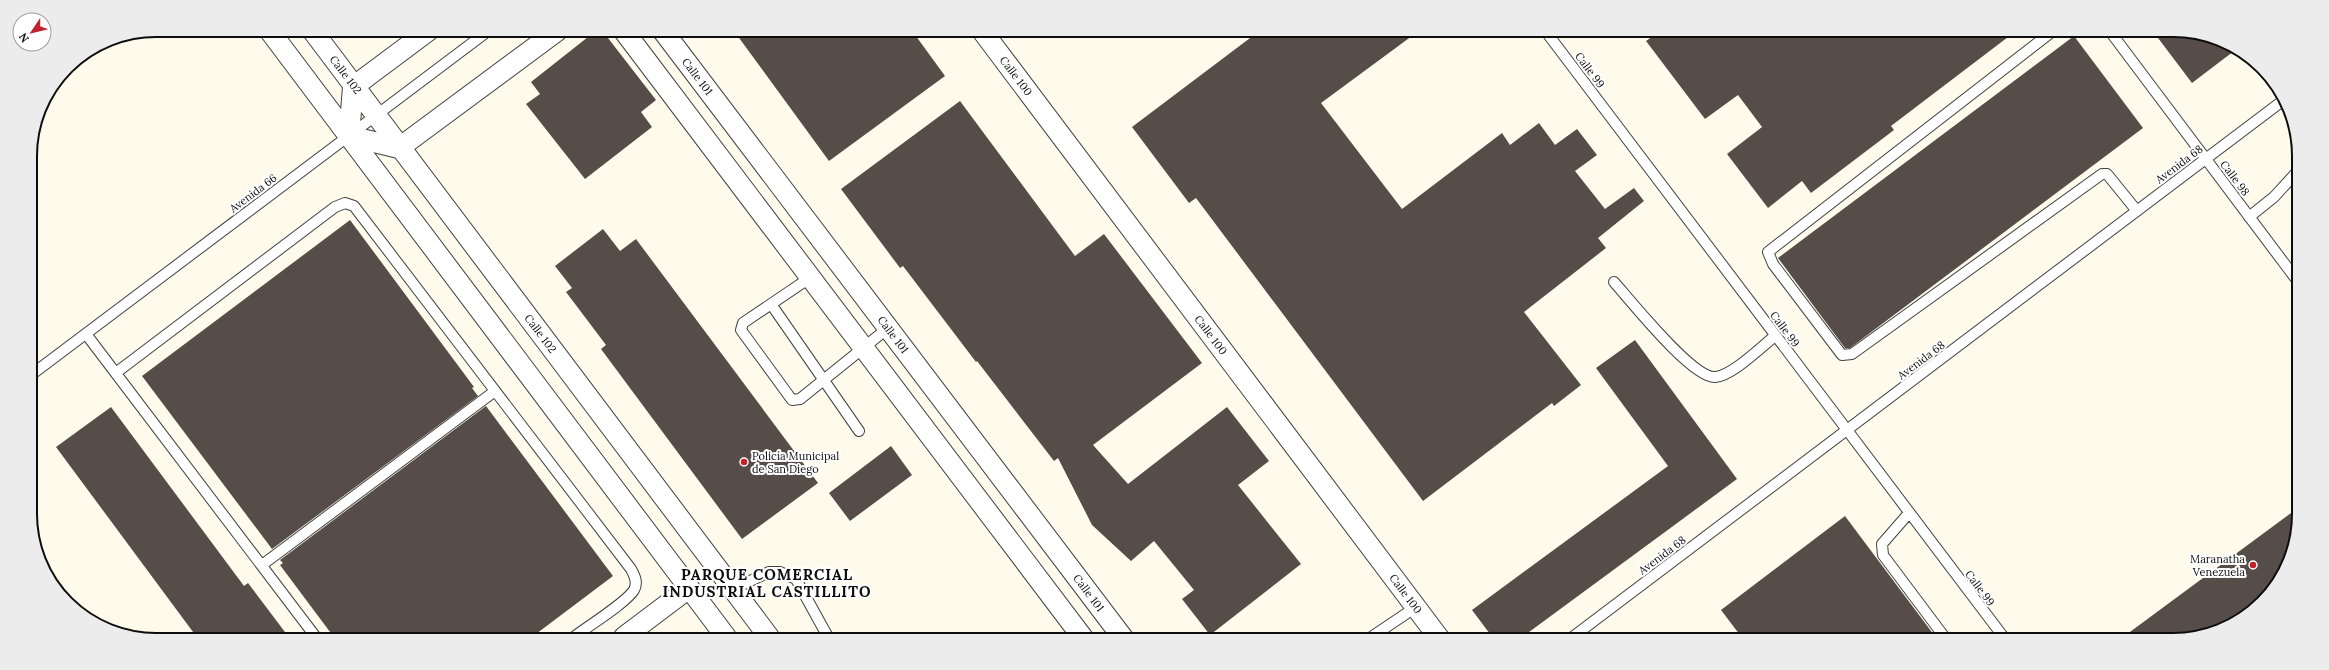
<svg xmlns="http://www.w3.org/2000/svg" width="2329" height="670" font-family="Lora,serif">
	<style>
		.building { fill: #564d49 }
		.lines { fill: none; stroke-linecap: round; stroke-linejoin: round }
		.lane-casing { stroke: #404040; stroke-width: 12 }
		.street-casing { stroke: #404040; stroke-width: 22 }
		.lane { stroke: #fff; stroke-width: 10 }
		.street { stroke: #fff; stroke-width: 20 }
		.poi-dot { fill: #c1212c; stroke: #fff; stroke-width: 1.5 }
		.labels { text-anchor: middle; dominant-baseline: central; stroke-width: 4; stroke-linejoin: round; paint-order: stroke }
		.street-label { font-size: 11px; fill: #0d0d0d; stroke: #fff }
		.poi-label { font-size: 11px; fill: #0d0d0d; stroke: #fff; text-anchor: start }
		.district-label { font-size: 15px; font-weight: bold; letter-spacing: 1px; fill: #0d0d0d; stroke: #fff }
		.rim { fill: none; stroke: #0d0d0d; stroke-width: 2 }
	</style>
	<rect width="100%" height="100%" fill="#fffbec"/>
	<!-- building -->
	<path class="building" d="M734,31L913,32L945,76L829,161Z
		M1258,32L1416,33L1321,103L1402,209L1502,133L1510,145L1539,123L1555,145L1577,129L1597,155L1575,171L1605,209L1634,188L1644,201L1598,238L1606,248L1524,312L1581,385L1554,406L1552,403L1423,501L1196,198L1189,203L1132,127Z
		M1657,33L1852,34H2012L1891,126L1894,130L1811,193L1802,181L1768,208L1727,154L1762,127L1738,95L1705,119L1646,41Z
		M2155,34H2205L2234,51L2192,83Z
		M2074,36L2143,128L1874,330L1850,348H1845L1778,258Z
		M588,37L608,38L656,100L641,112L652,127L585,179L526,104L540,94L531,82Z
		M960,101L1075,256L1104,234L1202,363L1093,445L1128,484L1227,407L1269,461L1238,485L1301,564L1210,635L1182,599L1194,590L1154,541L1131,561L1092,525L1058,458L1054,461L977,361L976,362L903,266L900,268L841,189Z
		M350,220L474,387L472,388L478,396L272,549L142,376Z
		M603,229L620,251L636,239L818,483L742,539L601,349L606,345L566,292L572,288L555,266Z
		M1635,340L1737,479L1521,638H1493L1472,610L1668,466L1596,368Z
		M486,406L613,576L532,637L333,636L280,565L283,563L280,560Z
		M111,407L244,586L248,583L288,636H196L56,447Z
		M891,446L912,475L850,521L829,493Z
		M2295,510V546L2278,584L2250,614L2221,630L2181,640H2119Z
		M1845,516L1937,639H1743L1721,610Z"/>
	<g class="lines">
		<defs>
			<path id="lane" d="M1547,33L2005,639
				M2049,34L1768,252L1773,264L1842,355L1852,354L2102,174H2107L2137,211
				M2112,34L2296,279
				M2249,217L2274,197L2296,173
				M811,277L743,323L741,330L792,400L800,399L888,328
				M1614,282C1631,301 1692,378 1715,377C1732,376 1761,347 1775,336
				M771,304L859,431
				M86,334L315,636
				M117,372L335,207L345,203L354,206L631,569C635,576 638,583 634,590C626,603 588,626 574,637
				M31,375L488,31
				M1909,513L1882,544L1883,555L1946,639
				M262,565L495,391
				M733,589L769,572H780L796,579L828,637
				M1370,638L1416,607
				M1570,639L2285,99"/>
			<g id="street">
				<path d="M269,30L726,637"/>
				<path id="s1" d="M312,30L769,637"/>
				<path d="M428,31L353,87L349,136L399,148L557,31"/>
				<path d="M624,31L1083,638"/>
				<path id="s2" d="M663,31L1123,638"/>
				<path id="s3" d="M983,32L1439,638"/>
				<path d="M624,637L689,588"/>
			</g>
		</defs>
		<!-- lane casing -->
		<use href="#lane" class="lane-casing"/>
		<!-- street casing -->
		<use href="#street" class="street-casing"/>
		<!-- lane -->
		<use href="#lane" class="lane"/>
		<!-- street -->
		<use href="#street" class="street"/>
	</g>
	<!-- markers -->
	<g class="poi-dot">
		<circle cx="744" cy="462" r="4"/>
		<circle cx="2253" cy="565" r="4"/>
	</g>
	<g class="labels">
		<!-- street labels -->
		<g class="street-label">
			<text transform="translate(1590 70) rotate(53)">Calle 99</text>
			<text stroke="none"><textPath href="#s1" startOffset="56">Calle 102</textPath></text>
			<text stroke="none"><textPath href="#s2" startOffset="57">Calle 101</textPath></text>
			<text stroke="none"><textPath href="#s3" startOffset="55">Calle 100</textPath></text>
			<text transform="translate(2179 164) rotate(-37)">Avenida 68</text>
			<text transform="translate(2235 178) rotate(53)">Calle 98</text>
			<text transform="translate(253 193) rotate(-37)">Avenida 66</text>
			<text transform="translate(1785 329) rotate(53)">Calle 99</text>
			<text stroke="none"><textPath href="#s1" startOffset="380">Calle 102</textPath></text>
			<text stroke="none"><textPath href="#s2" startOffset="381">Calle 101</textPath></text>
			<text stroke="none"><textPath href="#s3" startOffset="379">Calle 100</textPath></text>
			<text transform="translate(1921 360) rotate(-37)">Avenida 68</text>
			<text transform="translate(1662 555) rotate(-37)">Avenida 68</text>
			<text transform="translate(1980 588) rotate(53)">Calle 99</text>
			<text stroke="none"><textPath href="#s2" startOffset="705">Calle 101</textPath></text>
			<text stroke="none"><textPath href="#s3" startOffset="703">Calle 100</textPath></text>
		</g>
		<!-- poi labels -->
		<g class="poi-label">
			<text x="752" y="456">Policía Municipal<tspan x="752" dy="13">de San Diego</tspan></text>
			<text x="2245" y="559" text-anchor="end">Maranatha<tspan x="2245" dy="13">Venezuela</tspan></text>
		</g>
		<!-- district labels -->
		<g class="district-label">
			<text x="767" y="574">PARQUE COMERCIAL<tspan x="767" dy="17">INDUSTRIAL CASTILLITO</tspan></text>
		</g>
	</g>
	<!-- crop -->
	<path d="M0 0H2329V670H0ZM156 37H2173A119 119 0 0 1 2292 156V514A119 119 0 0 1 2173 633H156A119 119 0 0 1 37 514V156A119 119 0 0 1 156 37Z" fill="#ececec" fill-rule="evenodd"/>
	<path class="rim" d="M156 37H2173A119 119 0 0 1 2292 156V514A119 119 0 0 1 2173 633H156A119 119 0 0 1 37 514V156A119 119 0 0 1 156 37Z"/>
	<!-- north arrow -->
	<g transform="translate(32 32) rotate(235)"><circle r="19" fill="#ffffff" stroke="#9e9e9e"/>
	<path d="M0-3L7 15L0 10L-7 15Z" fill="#c1212c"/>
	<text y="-6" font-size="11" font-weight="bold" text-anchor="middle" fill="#0d0d0d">N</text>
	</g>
</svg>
